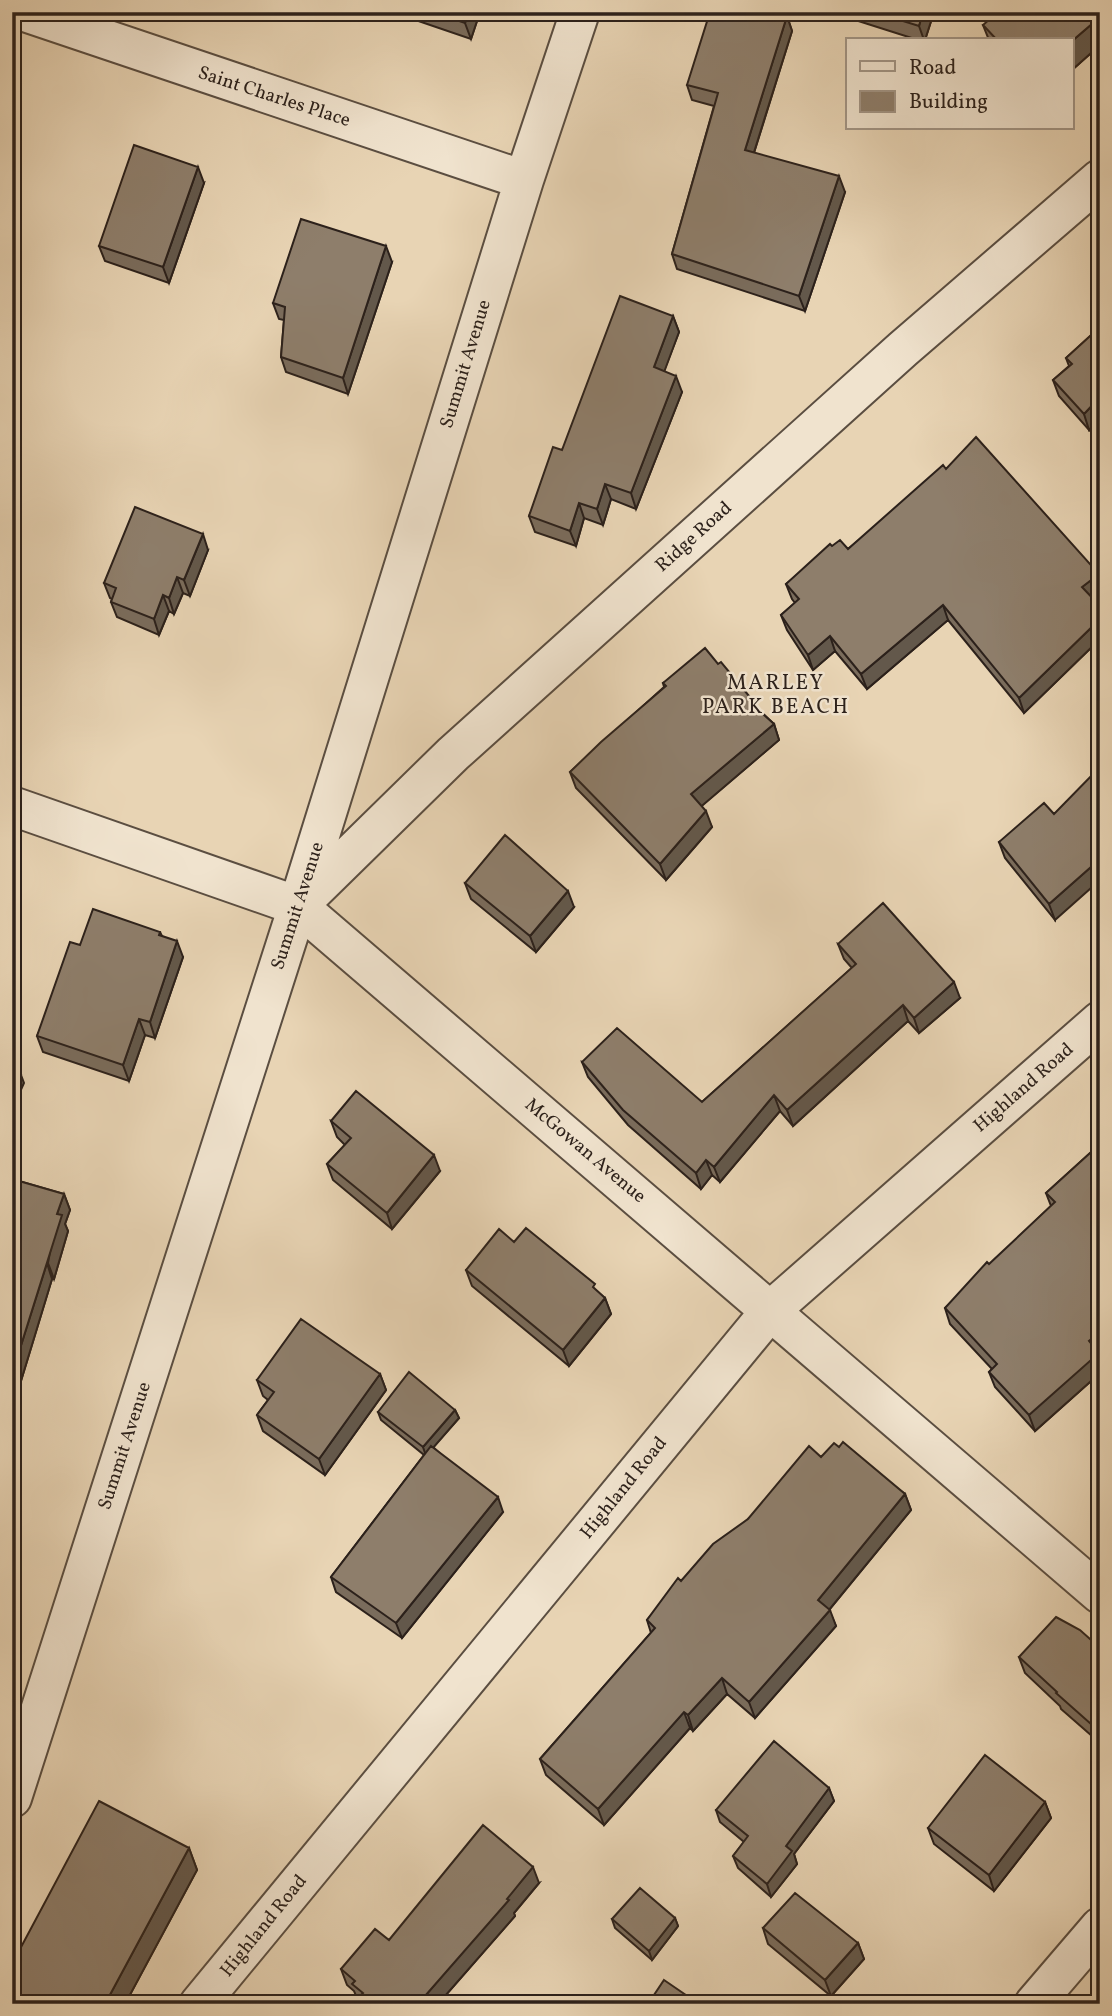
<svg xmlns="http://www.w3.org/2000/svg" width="1112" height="2016" font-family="Vollkorn,serif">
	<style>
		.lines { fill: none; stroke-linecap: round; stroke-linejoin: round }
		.minor-casing { stroke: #5b4e41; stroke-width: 42 }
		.minor { stroke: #f0e3ce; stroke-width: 38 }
		.wall { fill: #7a6c5c; stroke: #2c211b; stroke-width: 2 }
		.shaded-wall { fill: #63584b; stroke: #2c211b; stroke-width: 2 }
		.building { fill: #8e7e6b; stroke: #2c211b; stroke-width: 2 }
		.labels { text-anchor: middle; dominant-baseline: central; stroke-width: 5; stroke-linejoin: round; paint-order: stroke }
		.street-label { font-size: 19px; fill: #2c211b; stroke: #f0e3ce }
		.neighbourhood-label { font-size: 21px; letter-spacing: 2px; fill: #2c211b; stroke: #f0e3ce }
	</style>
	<rect width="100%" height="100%" fill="#e8d4b4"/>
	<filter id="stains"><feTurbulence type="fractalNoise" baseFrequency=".00286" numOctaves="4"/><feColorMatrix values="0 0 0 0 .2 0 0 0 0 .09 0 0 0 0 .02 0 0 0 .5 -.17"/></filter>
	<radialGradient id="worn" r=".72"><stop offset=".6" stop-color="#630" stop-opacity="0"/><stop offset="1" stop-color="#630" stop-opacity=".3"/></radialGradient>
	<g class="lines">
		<defs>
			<path id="minor" d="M25,12L524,180
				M12,806L298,906L1100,1594
				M302,902L453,754L903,349L1100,179
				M12,1798L298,906L524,180L580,12
				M199,2004L771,1310L1100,1021
				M1034,2004L1100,1927"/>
		</defs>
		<!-- minor casing -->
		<use href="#minor" class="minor-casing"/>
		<!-- minor -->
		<use href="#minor" class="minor"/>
	</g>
	<!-- wall -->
	<path class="wall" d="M392,12H480L471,39Z
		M830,12H934L925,40H918Z
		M1100,12V45L1072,70V40H989L983,25Z
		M787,16L792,31L754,153L845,192L805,311L677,269L672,254L714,106L692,100L687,85Z
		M204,183L169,283L105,261L99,246Z
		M392,262L348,394L286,372L281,357L284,320L279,319L273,303Z
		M673,316L679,332L664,371L682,392L636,509L611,499L603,525L584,518L576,546L535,532L529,516L562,450Z
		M1100,327L1089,430L1059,396L1053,380L1069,366L1066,358Z
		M946,469L1099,574L1100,576V593L1092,598L1100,606V639L1024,713L948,620L867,689L835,651L813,670L787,630L781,615L795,603L792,599L786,584L832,546L848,549Z
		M208,550L190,596L183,593L174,614L169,611L159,635L117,617L111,602L112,599L110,598L104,583Z
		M718,664L754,702L757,708L774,724L779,740L701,806L712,827L666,880L576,788L570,772L664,687L663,683Z
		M1054,814L1055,920L1005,858L999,842Z
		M465,883L574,907L536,952L471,899Z
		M160,932L162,936L183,957L155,1038L145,1035L129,1081L43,1052L37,1036L80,945Z
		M838,944L960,998L919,1033L908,1021L793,1126L780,1111L720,1182L712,1175L701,1189L628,1125L588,1077L582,1062L702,1102L852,968L844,959Z
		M331,1121L440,1171L392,1229L333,1180L327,1164L345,1145L337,1137Z
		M1100,1144V1373L1035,1431L995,1387L989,1372L992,1369L950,1324L945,1308L1051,1206L1046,1193Z
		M12,1179L64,1194L70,1210L65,1224L68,1231L54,1279H52L17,1394H15L12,1403Z
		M514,1242L597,1291L605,1298L611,1314L569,1366L472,1286L466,1270Z
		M380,1374L386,1390L325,1475L263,1431L257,1415L268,1400L263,1396L257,1380Z
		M455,1410L459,1418L433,1447L503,1512L402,1638L336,1592L331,1577L424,1455L381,1420L378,1412Z
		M839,1447L905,1494L911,1510L829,1610L836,1626L755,1718L727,1694L693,1731L690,1728L604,1825L546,1775L540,1759L651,1633L647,1620L681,1581L748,1519L821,1457Z
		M1100,1648V1743L1061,1709L1060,1706L1025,1673L1019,1657Z
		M829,1788L834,1801L794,1854L797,1864L771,1897L738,1868L733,1856L744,1842L720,1822L716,1810Z
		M1045,1802L1051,1818L994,1891L934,1844L928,1828Z
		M189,1848L197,1870L125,2004H12L14,1976L12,1971V1964Z
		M539,1883L514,1913L515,1916L438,2004H362L358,2000L354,1991L347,1985L341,1969L389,1940Z
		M675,1918L678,1926L652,1960L615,1928L612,1919Z
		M763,1928L858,1943L864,1959L831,1996L768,1944Z"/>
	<!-- shaded-wall -->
	<path class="shaded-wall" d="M469,12H480L471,39L465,23Z
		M923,12H934L925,40H924L919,26Z
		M787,16L792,31L750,165L745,150Z
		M1100,17V45L1072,70V41Z
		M198,167L204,183L169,283L163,267Z
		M839,176L845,192L805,311L799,296Z
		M386,246L392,262L348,394L343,378Z
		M673,316L679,332L660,383L654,367Z
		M676,376L682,392L636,509L631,493Z
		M1100,397V419L1089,430L1084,414Z
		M605,484L611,499L603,525L597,509Z
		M579,503L584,518L576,546L570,531Z
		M203,534L208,550L190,596L184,580Z
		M1099,574L1100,593L1087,602L1082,587Z
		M177,577L183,593L174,614L169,598Z
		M163,595L169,611L159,635L154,619Z
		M943,605L948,620L867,689L861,674Z
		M1100,619V639L1024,713L1019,698Z
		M830,636L835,651L813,670L808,655Z
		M774,724L779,740L697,810L691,794Z
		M706,811L712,827L666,880L660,864Z
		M1100,859V880L1055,920L1049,904Z
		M568,891L574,907L536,952L530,936Z
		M177,941L183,957L155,1038L150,1022Z
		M954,982L960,998L919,1033L914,1018Z
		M903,1005L908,1021L793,1126L787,1110Z
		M139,1019L145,1035L129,1081L123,1065Z
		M21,1075L24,1083L12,1110V1095Z
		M774,1095L780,1111L720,1182L714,1167Z
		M434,1155L440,1171L392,1229L387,1213Z
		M706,1160L712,1175L701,1189L696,1173Z
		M64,1194L70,1210L65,1224L68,1231L54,1279L48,1263L57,1214Z
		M47,1263L52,1279L17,1394L12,1382V1374Z
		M605,1298L611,1314L569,1366L563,1350Z
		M1100,1329V1373L1035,1431L1029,1415L1094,1334Z
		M380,1374L386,1390L325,1475L319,1459Z
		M12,1386L15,1394L12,1403Z
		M455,1410L459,1418L426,1456L423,1447Z
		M905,1494L911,1510L824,1616L818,1600Z
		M498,1497L503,1512L402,1638L396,1623Z
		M830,1610L836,1626L755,1718L749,1702Z
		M722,1678L727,1694L693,1731L688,1715Z
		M684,1712L690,1728L604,1825L598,1809Z
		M829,1788L834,1801L794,1854L797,1864L771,1897L767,1884L786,1846Z
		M1045,1802L1051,1818L994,1891L989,1875Z
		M189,1848L197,1870L125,2004H105Z
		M533,1867L539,1883L514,1913L515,1916L438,2004H427L425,1996Z
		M675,1918L678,1926L652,1960L649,1951Z
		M858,1943L864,1959L831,1996L825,1980Z"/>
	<!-- building -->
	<path class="building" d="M433,12H469L465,23Z
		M710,12H776L787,16L745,150L839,176L799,296L672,254L718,93L687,85Z
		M874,12H923L919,26Z
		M998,12H1100V17L1072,41V40H997L983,25Z
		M134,145L198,167L163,267L99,246Z
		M301,219L386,246L343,378L281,357L285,307L273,303Z
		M620,296L673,316L654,367L676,376L631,493L605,484L597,509L579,503L570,531L529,516L553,447L562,450Z
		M1100,327V397L1084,414L1053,380L1072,364L1066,358Z
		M976,437L1099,574L1082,587L1100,606V619L1019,698L943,605L861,674L830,636L808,655L781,615L799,599L786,584L830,544L832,546L840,540L848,549L943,465L946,469Z
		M135,507L203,534L184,580L177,577L169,598L163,595L154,619L111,602L116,588L104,583Z
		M705,648L718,664L721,662L754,702L752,704L774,724L691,794L706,811L660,864L570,772L601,742L666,686L663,683Z
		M1100,767V859L1049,904L999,842L1044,803L1054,814Z
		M505,835L568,891L530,936L465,883Z
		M883,903L954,982L914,1018L903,1005L787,1110L774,1095L714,1167L706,1160L696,1173L623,1110L582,1062L617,1028L702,1102L856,964L838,944Z
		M93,909L160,932L159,935L177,941L150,1022L139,1019L123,1065L37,1036L70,942L80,945Z
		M12,1071L21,1075L12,1095Z
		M356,1091L434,1155L387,1213L327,1164L351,1138L331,1121Z
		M1100,1144V1329L1094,1334L1095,1336L1089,1341L1099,1353L1029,1415L989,1372L997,1364L945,1308L987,1262L989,1264L1055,1202L1046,1193Z
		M12,1179L64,1194L57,1214L62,1215L12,1374Z
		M526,1228L595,1284L593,1287L605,1298L563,1350L466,1270L499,1229L514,1242Z
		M301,1319L380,1374L319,1459L257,1415L274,1392L257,1380Z
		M409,1372L455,1410L423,1447L378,1412Z
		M843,1442L905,1494L818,1600L830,1610L749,1702L722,1678L688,1715L684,1712L598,1809L540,1759L655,1628L647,1620L678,1578L681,1581L713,1544L748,1519L809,1446L821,1457L834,1443L839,1447Z
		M431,1446L498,1497L396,1623L331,1577Z
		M1056,1617L1080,1630L1100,1648V1732L1056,1693L1057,1692L1019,1657Z
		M774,1741L829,1788L786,1846L792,1851L767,1884L733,1856L748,1836L716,1810Z
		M985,1755L1045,1802L989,1875L928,1828Z
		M99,1801L189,1848L105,2004H12V1980L17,1971L12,1968V1964Z
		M483,1825L533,1867L507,1899L509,1900L425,1996L430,2001L427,2004H367L359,1997L363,1993L352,1984L355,1981L341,1969L375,1929L389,1940Z
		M640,1888L675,1918L649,1951L612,1919Z
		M795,1893L858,1943L825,1980L763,1928Z
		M664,1980L699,2004H648Z"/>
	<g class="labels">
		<!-- street labels -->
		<g class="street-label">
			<text transform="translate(274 97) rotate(18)">Saint Charles Place</text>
			<text transform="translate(466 364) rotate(-73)">Summit Avenue</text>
			<text transform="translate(694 537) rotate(-42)">Ridge Road</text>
			<text transform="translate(298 906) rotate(-72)">Summit Avenue</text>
			<text transform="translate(1024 1088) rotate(-41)">Highland Road</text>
			<text transform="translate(585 1151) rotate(40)">McGowan Avenue</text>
			<text transform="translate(125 1446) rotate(-72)">Summit Avenue</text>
			<text transform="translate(624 1488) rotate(-51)">Highland Road</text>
			<text transform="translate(264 1926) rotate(-51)">Highland Road</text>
		</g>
		<!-- neighbourhood labels -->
		<g class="neighbourhood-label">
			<text x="776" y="683">MARLEY<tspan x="776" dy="24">PARK BEACH</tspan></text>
		</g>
	</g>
	<!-- margin -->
	<rect width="1112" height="2016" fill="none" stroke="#e8d4b4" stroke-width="42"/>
	<rect x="14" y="14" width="1084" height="1988" fill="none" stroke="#2c211b" stroke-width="3.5"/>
	<rect x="21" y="21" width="1070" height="1974" fill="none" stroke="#2c211b" stroke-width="2"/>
	<!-- legend -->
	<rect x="846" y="38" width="228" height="91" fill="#f0e3ce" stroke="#a29586" stroke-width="2"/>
	<rect x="860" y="61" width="35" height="10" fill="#f0e3ce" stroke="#a29586" stroke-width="2"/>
	<text x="909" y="74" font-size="21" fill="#2c211b">Road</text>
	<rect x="860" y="91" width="35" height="21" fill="#8e7e6b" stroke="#a29586" stroke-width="2"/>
	<text x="909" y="108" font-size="21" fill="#2c211b">Building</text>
	<rect width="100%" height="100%" filter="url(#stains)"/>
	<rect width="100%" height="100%" fill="url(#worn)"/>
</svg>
